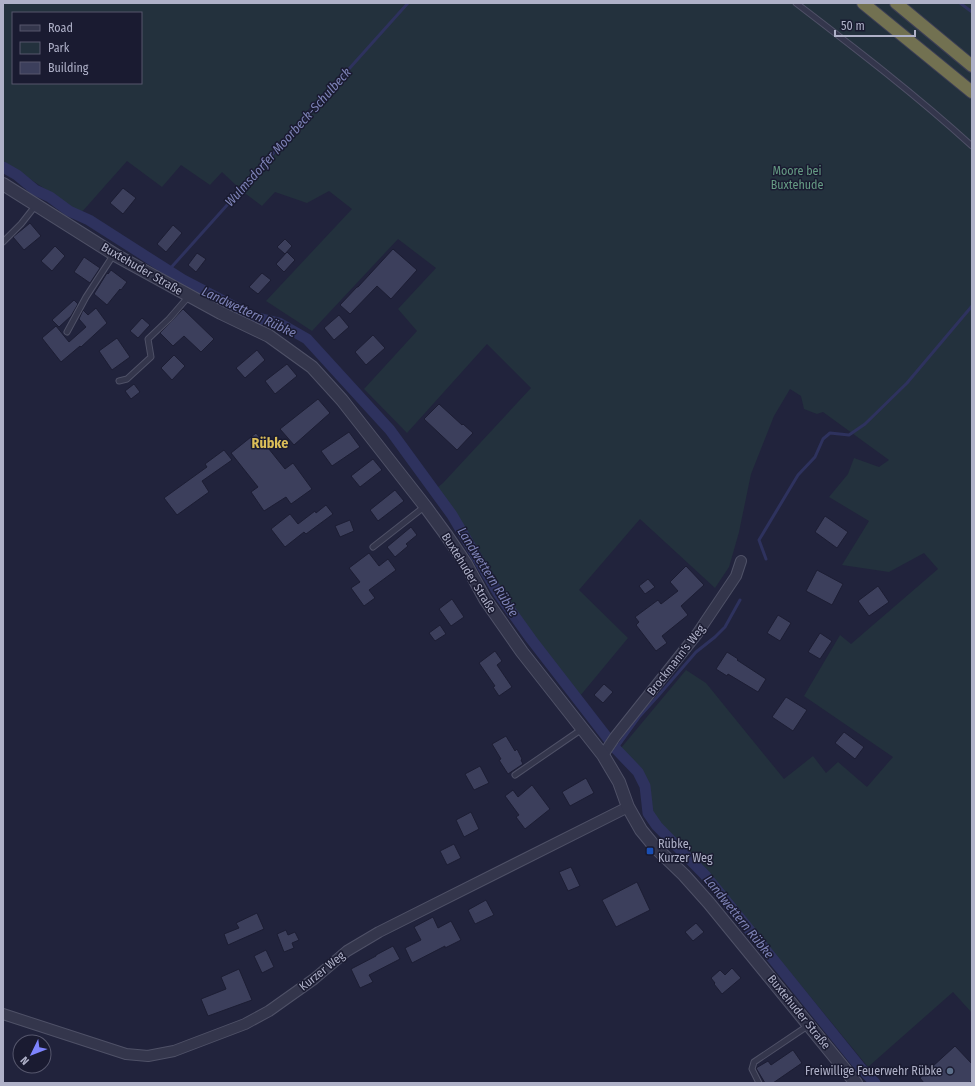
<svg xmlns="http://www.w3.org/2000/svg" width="975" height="1086" font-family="'Fira Sans Condensed',sans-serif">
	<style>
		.green { fill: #23313d; fill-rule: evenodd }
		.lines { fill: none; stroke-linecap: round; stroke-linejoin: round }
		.stream { stroke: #2e325e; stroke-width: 3 }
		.canal { stroke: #2e325e; stroke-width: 11 }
		.building { fill: #3c3f5c; stroke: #1c1d33 }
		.service-casing { stroke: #4f5167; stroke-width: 7 }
		.minor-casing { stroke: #4f5167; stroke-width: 12 }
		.tertiary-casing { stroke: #4f5167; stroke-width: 14 }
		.motorway-casing { stroke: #3c3e54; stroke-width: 14 }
		.service { stroke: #34364c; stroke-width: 5 }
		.minor { stroke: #34364c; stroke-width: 10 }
		.tertiary { stroke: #34364c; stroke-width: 12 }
		.motorway { stroke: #727151; stroke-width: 12 }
		.transit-dot { fill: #1a4fb4; stroke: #1a1b31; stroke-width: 1.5 }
		.service-dot { fill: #5c6f8a; stroke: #1a1b31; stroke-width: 1.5 }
		.labels { text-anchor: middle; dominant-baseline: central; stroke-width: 3; stroke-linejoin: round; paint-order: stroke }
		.park-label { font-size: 12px; fill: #659a83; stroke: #1a1b31 }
		.street-label { font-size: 12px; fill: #afb1c8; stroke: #1a1b31 }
		.poi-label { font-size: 12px; fill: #afb1c8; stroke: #1a1b31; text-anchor: start }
		.water-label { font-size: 13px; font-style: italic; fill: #7d82b6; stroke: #1a1b31 }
		.quarter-label { font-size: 14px; font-weight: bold; fill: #dabd58; stroke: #1a1b31 }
	</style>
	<rect width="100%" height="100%" fill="#21233c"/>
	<!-- green -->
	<path class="green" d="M3,3H972V1013L953,992L868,1067L711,876L659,825L651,813L649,787L642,771L621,748L686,670L706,683L784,779L813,756L826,773L838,762L867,787L893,757L804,696L840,635L851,644L938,569L924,553L889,572L842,565L869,521L829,497L848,474L854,458L879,467L889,460L823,412L817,414L804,409L801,396L790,389L774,416L751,474L739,532L729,567L715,588L640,519L579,590L628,638L580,696L534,636L493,578L438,487L443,483L531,388L487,344L407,433L364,389L417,331L398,309L436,268L398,239L312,331L266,301L352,209L329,191L307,203L275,192L262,206L242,191L351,70L346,67L239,188L222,172L210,185L181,165L162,187L127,161L81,213L3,161ZM13,13H141V83H13Z"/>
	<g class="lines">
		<!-- stream -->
		<path class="stream" d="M960,3L972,12
			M168,271L408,3
			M766,559L759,540L798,475L815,457L823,439L830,433L849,435L865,424L907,383L972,306
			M616,749L639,717L658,696L696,652L715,637L725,627L740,600"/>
		<!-- canal -->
		<path class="canal" d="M3,167L17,175L35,190L50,197L69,211L89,220L183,280L254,317L279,323L307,339L390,430L452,515L498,593L531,639L616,749L638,772L645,786L648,813L657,826L705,875L860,1067L875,1083"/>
	</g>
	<!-- building -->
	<path class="building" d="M123,188L136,198L123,214L110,203Z
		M30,223L41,236L24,250L13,237Z
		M173,225L182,233L166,252L157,244Z
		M285,239L292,246L285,254L277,247Z
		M55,246L65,256L52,271L41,261Z
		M393,249L417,270L391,299L377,286L350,314L340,305L357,287H358Z
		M287,252L295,260L284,272L276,264Z
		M197,253L206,259L196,272L188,265Z
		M84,257L100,268L90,283L74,272Z
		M111,270L127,282L121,290L120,289L107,305L94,294L107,273L108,274Z
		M262,273L271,280L258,294L249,287Z
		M74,300L78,304L71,316L59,327L52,320Z
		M96,308L107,323L81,347L80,346L61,362L42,338L56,326L69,342L86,327L79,319L83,310L88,315Z
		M183,309L214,339L201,352L184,336L173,346L160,333Z
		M339,315L349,327L334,340L324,328Z
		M142,318L150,325L138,338L130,331Z
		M373,335L385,348L366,365L355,352Z
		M117,338L130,357L112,370L99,351Z
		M257,350L265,360L245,378L236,368Z
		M174,355L185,366L172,380L161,368Z
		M287,364L297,376L275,394L265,381Z
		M134,384L140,392L131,399L125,391Z
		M318,399L330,413L294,445L280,429Z
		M439,404L462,425L463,424L473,433L457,450L424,419Z
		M349,432L360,447L332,466L321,451Z
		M256,433L285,469L293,463L312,489L291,504L286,497L264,511L251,492L258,487L231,453Z
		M224,450L232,460L202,481L209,492L177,515L164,498L207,467L205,464Z
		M373,459L382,470L360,487L351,476Z
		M395,490L404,501L378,521L370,510Z
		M326,505L333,514L306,534L304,532L285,547L271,529L290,514L298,524L315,511L316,513Z
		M825,516L848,532L837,548L815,532Z
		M350,520L354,531L340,537L335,526Z
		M411,527L417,535L406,544L408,546L395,557L387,547Z
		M369,553L379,566L388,559L396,570L369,590L375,598L364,606L351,588L360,582L349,568Z
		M686,566L704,585L681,606L688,615L662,636L667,643L656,651L636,625L639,622L635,617L658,600L661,604L678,591L670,582Z
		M817,570L843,584L832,605L806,591Z
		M648,579L655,587L645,594L639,586Z
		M878,586L889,602L869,616L858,601Z
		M452,599L464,617L451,626L439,609Z
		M778,615L791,623L780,641L767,633Z
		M440,625L446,634L435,641L429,633Z
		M820,633L832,641L820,659L808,652Z
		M495,651L502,661L497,665L512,687L499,696L493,687L495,686L479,663Z
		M727,652L738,659L737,660L766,679L758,692L728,674L727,676L716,669Z
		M604,684L613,692L603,703L594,695Z
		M786,697L807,710L793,731L772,717Z
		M844,732L864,747L855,759L835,743Z
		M506,736L515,751L517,749L522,759L521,760L523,764L508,774L499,760L501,759L492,744Z
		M480,766L489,783L474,790L465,774Z
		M586,778L594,793L570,806L562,792Z
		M532,785L550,809L525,829L516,817L519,815L505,796L513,790L518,797Z
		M471,812L479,829L464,837L456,820Z
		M454,844L461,858L447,865L440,851Z
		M571,867L580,886L568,891L559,872Z
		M637,882L650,910L616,927L602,900Z
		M486,900L494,915L475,924L468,910Z
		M257,913L264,929L228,945L224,934L239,928L236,923Z
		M433,917L438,928L451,921L461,940L445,948V946L412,963L405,948L421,940L414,927Z
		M696,923L704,932L693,941L685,932Z
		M286,930L288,935L295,932L299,940L292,943L294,948L284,952L277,934Z
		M393,946L400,959L369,975L373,982L360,988L351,969L376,956V955Z
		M266,950L274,967L262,973L254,956Z
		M732,968L741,978L722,994L714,984L715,983L711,978L720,970L725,975Z
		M239,969L252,1000L208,1016L201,999L226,989L221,977Z
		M955,1046L972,1064V1080L969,1083H924L920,1078Z
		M793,1050L802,1063L773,1083H765L756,1068L768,1061L771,1065Z"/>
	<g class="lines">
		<defs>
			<path id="service" d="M796,3C856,49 916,95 972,146
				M3,242L21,224L36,205
				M67,332L86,297L114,254
				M119,381L127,379L151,357L148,339L169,319L189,296
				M373,547L424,507
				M515,775L582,729
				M759,1083L752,1069L754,1062L809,1025"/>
			<path id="minor" d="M603,755L615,737L697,634L736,576L741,561
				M3,1014L126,1054L148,1056L174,1051L245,1024L269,1011L314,979L347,951L379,932L628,807"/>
			<path id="tertiary" d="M3,184L117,256L221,313L269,336L312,367L342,400L425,506L447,536L466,564L485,599L522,652L603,755L619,782L628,807L641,830L655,847L684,875L709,903L856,1083"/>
			<path id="motorway" d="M863,3L972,92
				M896,3L972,66"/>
		</defs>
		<!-- service casing -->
		<use href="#service" class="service-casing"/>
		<!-- minor casing -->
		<use href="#minor" class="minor-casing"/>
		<!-- tertiary casing -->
		<use href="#tertiary" class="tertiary-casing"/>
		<!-- motorway casing -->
		<use href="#motorway" class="motorway-casing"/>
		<!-- service -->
		<use href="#service" class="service"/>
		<!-- minor -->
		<use href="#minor" class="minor"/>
		<!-- tertiary -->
		<use href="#tertiary" class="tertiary"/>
		<!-- motorway -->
		<use href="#motorway" class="motorway"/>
	</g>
	<!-- markers -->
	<rect class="transit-dot" x="646" y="847" width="8" height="8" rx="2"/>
	<circle class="service-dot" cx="950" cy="1071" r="4"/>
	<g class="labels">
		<!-- park labels -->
		<g class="park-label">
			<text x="797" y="171">Moore bei<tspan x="797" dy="14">Buxtehude</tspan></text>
		</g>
		<!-- street labels -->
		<g class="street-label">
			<text transform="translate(142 269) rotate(30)">Buxtehuder Straße</text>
			<text transform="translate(469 573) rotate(58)">Buxtehuder Straße</text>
			<text transform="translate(676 660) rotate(-52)">Brockmann's Weg</text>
			<text transform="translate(322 971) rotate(-39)">Kurzer Weg</text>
			<text transform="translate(799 1012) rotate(51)">Buxtehuder Straße</text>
		</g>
		<!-- poi labels -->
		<g class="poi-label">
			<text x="658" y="844">Rübke,<tspan x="658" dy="14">Kurzer Weg</tspan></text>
			<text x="942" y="1071" text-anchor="end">Freiwillige Feuerwehr Rübke</text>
		</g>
		<!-- water labels -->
		<g class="water-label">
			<text transform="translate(288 137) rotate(-48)">Wulmsdorfer Moorbeck-Schulbeck</text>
			<text transform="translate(249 312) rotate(25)">Landwettern Rübke</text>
			<text transform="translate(488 572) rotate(58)">Landwettern Rübke</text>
			<text transform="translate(739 917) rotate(51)">Landwettern Rübke</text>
		</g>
		<!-- quarter labels -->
		<g class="quarter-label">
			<text x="270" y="443">Rübke</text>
		</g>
	</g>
	<!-- border -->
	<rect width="975" height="1086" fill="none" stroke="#afb1c8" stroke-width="8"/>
	<!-- legend -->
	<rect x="12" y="12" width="130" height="72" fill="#1a1b31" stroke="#56576d"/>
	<rect x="20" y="25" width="20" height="6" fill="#34364c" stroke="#56576d"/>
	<text x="48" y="32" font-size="12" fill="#afb1c8">Road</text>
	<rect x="20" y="42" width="20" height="12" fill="#23313d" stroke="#56576d"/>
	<text x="48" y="52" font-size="12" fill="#afb1c8">Park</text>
	<rect x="20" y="62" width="20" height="12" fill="#3c3f5c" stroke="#56576d"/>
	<text x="48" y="72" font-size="12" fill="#afb1c8">Building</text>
	<!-- north arrow -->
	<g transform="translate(32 1054) rotate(227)"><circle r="19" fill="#1a1b31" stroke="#56576d"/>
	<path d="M0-3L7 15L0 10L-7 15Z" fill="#7e84fe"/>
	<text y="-6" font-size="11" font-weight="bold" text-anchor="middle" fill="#afb1c8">N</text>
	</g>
	<!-- scale -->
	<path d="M835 30v6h80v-6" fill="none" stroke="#afb1c8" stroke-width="2"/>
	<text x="841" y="30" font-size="12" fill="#afb1c8" stroke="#1a1b31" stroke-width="3" paint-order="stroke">50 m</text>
</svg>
